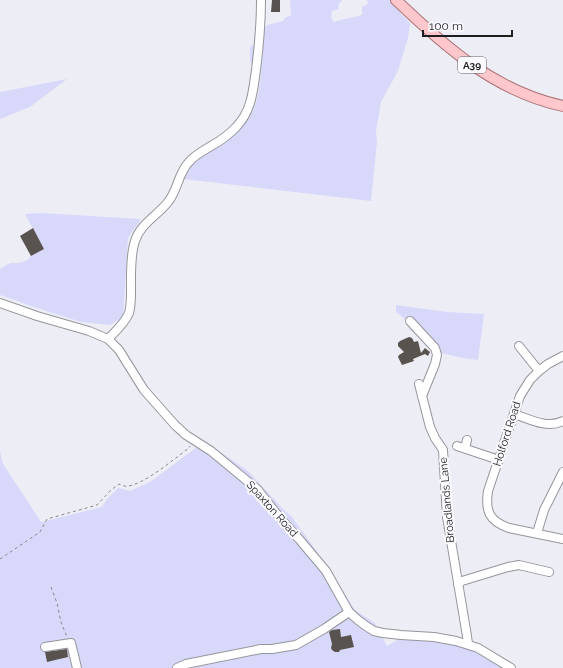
<svg xmlns="http://www.w3.org/2000/svg" width="563" height="668" font-family="Raleway,sans-serif">
<style>
.green{fill:#d8d8fb}
.building{fill:#58534e}
.lines{fill:none;stroke-linecap:round;stroke-linejoin:round}
.minor-casing{stroke:#95959c;stroke-width:10}
.major-casing{stroke:#ae7379;stroke-width:12}
.path{stroke:#88898e;stroke-width:1;stroke-dasharray:3 3;stroke-linecap:butt}
.minor{stroke:#fff;stroke-width:8}
.major{stroke:#fdc7cb;stroke-width:10}
.labels{text-anchor:middle;dominant-baseline:central;stroke-width:4;stroke-linejoin:round;paint-order:stroke}
.shield{fill:#fbfbff;stroke:#606064;stroke-width:1}
.shield-label{font-size:10px;font-weight:bold;fill:#1e1e21}
.street-label{font-size:11px;fill:#1e1e21;stroke:#fbfbff}
</style>
<rect width="100%" height="100%" fill="#edeef5"/>
<g class="green">
<path d="M290,0H342L339,4L338,9L332,11L331,16L333,22L362,15V7L368,4L367,0H390L402,15L410,23L408,38L398,71L381,102L376,131L377,142L371,201L184,179C192,149 237,142 252,113C259,99 260,80 262,65L253,68L250,60V47L256,43L267,25L283,21L285,18L291,15Z"/>
<polygon points="67,79 30,107 0,119 0,92"/>
<polygon points="41,213 141,219 128,238 123,317 110,325 81,322 37,308 0,295 0,269 10,263 19,263 28,260 31,256 44,249 25,214"/>
<polygon points="396,305 447,312 484,314 478,360 462,358 437,352 410,330 406,320 396,312"/>
<polygon points="205,441 248,471 285,511 292,517 328,567 355,610 375,623 387,646 399,639 447,642 484,654 504,668 0,668 0,450 2,462 41,522 102,507 107,499 118,488 130,491 150,482"/>
</g>
<g class="building">
<polygon points="272,0 280,0 280,12 271,12"/>
<polygon points="33,228 44,249 31,256 20,236"/>
<polygon points="409,337 412,338 414,342 418,341 421,353 425,348 430,352 428,356 425,354 413,359 414,361 402,365 398,357 399,355 404,352 398,346 398,343 400,341"/>
<polygon points="340,629 341,637 351,635 354,647 340,650 339,652 335,652 332,650 331,648 332,644 329,632 332,630"/>
<polygon points="67,649 68,657 47,662 45,652"/>
</g>
<g class="lines">
<defs>
<g id="minor">
<polyline points="0,303 37,316 89,331 108,339 119,350 144,390 175,425 186,435 211,451 257,489 280,518 299,539 326,571 349,612 358,620 366,626 374,631 383,633 401,635 434,637 456,641 478,648 511,668"/>
<polyline points="410,321 435,348 437,355 435,364 422,396"/>
<path d="M108,339C116,331 125,323 129,313C131,306 131,299 131,292C131,277 130,255 135,241C140,224 158,215 168,202C178,190 178,173 189,162C195,155 203,151 211,146C220,141 230,134 237,126C252,110 253,90 256,70C259,46 261,23 261,0"/>
<polyline points="519,346 539,371"/>
<path d="M563,356L548,364L539,371L530,380L520,396L488,491C485,511 489,521 509,528L563,539"/>
<polyline points="419,384 430,427 435,438 443,450 447,517 467,636 468,644"/>
<path d="M514,414C529,419 547,429 563,421"/>
<polyline points="457,446 499,460"/>
<polyline points="465,448 467,440"/>
<polyline points="537,533 544,510 563,472"/>
<polyline points="458,584 462,581 508,567 519,565 549,572"/>
<polyline points="45,647 71,643 77,668"/>
<polyline points="177,668 186,664 261,649 272,649 296,645 324,629 349,612"/>
</g>
<path id="major" d="M396,0C444,46 496,92 563,106"/>
</defs>
<use href="#minor" class="minor-casing"/>
<use href="#major" class="major-casing"/>
<g class="path">
<path d="M0,559L40,532L47,519L97,505L111,490L119,484C122,485 125,487 128,486C145,484 175,458 189,448L190,446"/>
<polyline points="51,587 57,603 61,622 67,637"/>
</g>
<use href="#minor" class="minor"/>
<use href="#major" class="major"/>
</g>
<g class="labels">
<rect class="shield" x="458" y="57" width="28" height="16" rx="3"/>
<g class="shield-label">
<text x="472" y="65">A39</text>
</g>
<g class="street-label">
<text transform="translate(507 434) rotate(-72)">Holford Road</text>
<text transform="translate(447 500) rotate(-95)">Broadlands Lane</text>
<text transform="translate(272 509) rotate(48)">Spaxton Road</text>
</g>
</g>
<path d="M423 30v6h89v-6" fill="none" stroke="#1e1e21" stroke-width="2"/>
<text x="429" y="30" font-size="12" fill="#1e1e21" stroke="#fbfbff" stroke-width="3" paint-order="stroke">100 m</text>
</svg>
